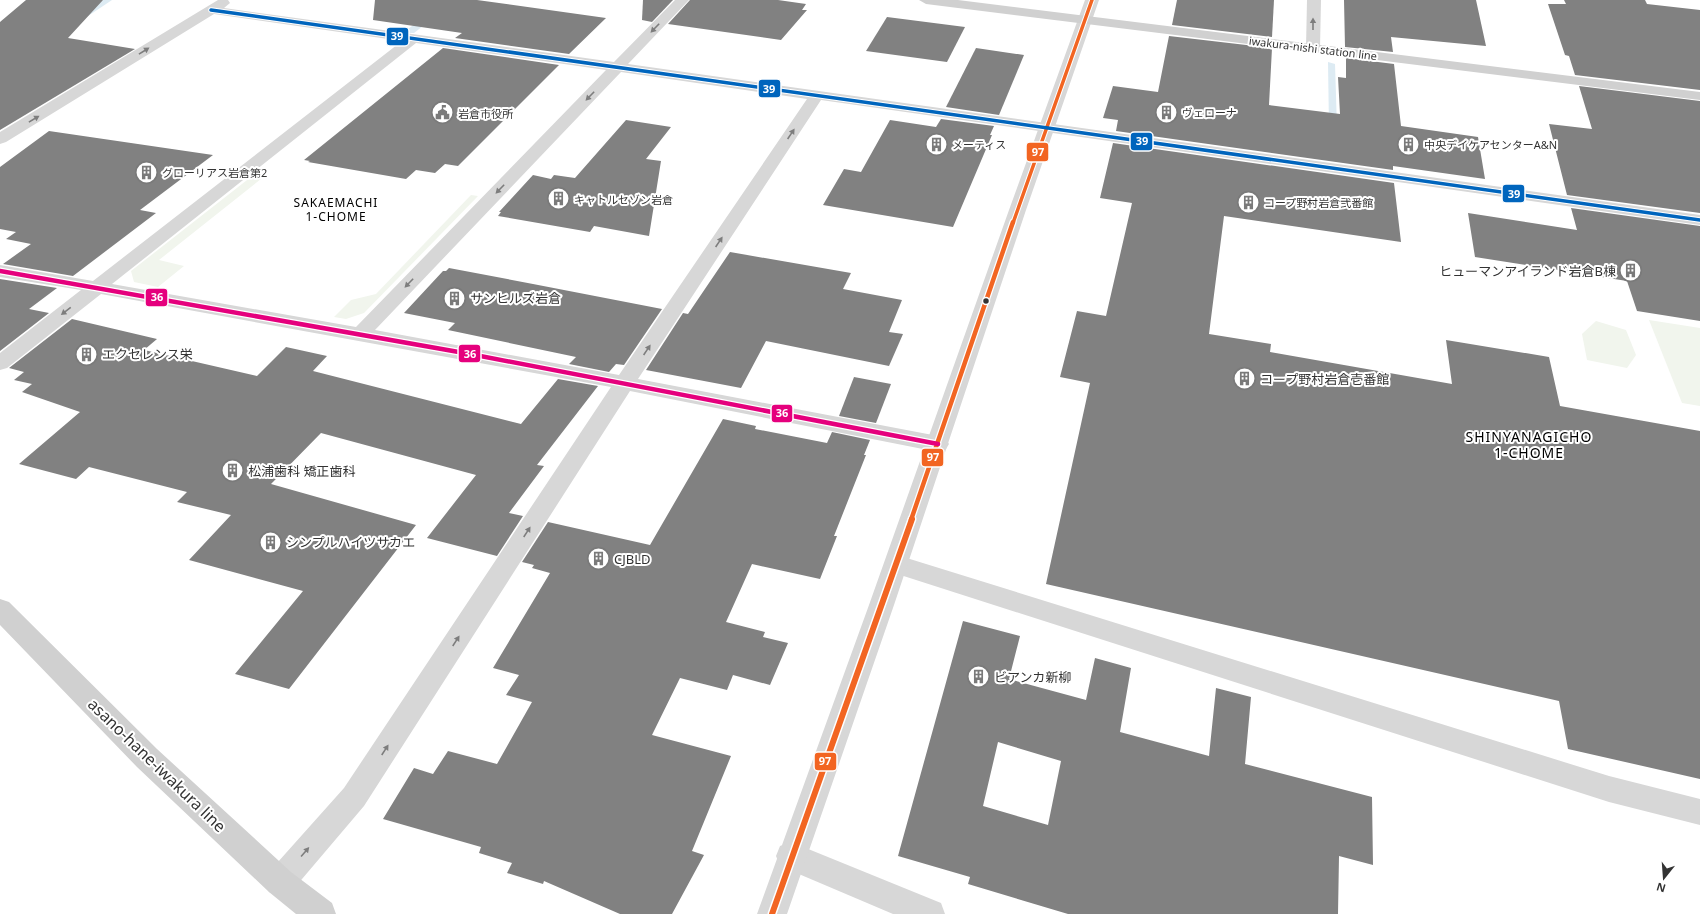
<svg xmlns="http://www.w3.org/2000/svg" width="1700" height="914" font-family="'Noto Sans','Noto Sans JP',sans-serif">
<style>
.green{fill:#f1f5ed}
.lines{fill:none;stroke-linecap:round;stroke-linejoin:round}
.stream{fill:#ddebf3;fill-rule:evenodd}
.building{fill:#818181;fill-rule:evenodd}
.minor{fill:#d7d7d7;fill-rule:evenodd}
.tertiary{fill:#d7d7d7;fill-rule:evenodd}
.secondary{fill:#d0d0d0;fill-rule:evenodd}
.bus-1-far2-casing{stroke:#fff;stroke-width:5.5}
.bus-1-far1-casing{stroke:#fff;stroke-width:7}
.bus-1-casing{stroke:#fff;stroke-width:9}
.bus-2-casing{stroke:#fff;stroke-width:5.5}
.bus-3-casing{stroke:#fff;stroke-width:7}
.bus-1-far2{stroke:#f26522;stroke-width:3.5}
.bus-1-far1{stroke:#f26522;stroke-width:4.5}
.bus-1{stroke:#f26522;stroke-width:6}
.bus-2{stroke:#0065bd;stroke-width:3.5}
.bus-3{stroke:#e5007d;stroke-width:4.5}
.oneway{fill:#7d7d7d}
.bus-dot{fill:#333;stroke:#fff;stroke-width:1.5}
.labels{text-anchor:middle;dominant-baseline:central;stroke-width:4;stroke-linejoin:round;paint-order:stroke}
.far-street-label{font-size:11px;fill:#333;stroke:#fff}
.far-poi-label{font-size:11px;fill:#333;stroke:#fff;text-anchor:start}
.far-neighbourhood-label{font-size:12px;letter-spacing:1px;fill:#000;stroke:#fff}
.poi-label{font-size:13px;fill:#333;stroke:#fff;text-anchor:start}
.neighbourhood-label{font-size:14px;letter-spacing:1px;fill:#000;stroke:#fff}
.near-street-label{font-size:16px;fill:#333;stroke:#fff}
.line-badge{stroke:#fff;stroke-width:1.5}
.badge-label{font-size:11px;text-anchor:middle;font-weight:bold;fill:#fff}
</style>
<rect width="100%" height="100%" fill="#fff"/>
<g class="green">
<polygon points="256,173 266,175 159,260 184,266 158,287 134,282 131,271"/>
<polygon points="471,195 478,196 364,313 346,319 334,317 351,300 376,294"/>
<polygon points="1649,320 1700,328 1700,406 1682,403"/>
<polygon points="1596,321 1626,330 1636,355 1627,368 1587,360 1582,334"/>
</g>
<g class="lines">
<g class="stream">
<polygon points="103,0 112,0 85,18 79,18 79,14"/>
<polygon points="447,0 456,0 414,33 408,33 408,29"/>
<polygon points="1328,62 1335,64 1337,128 1333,131 1329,128"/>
</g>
</g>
<g class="building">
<polygon points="26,0 103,0 68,38 135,49 0,130 0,22"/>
<polygon points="375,0 477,0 606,18 569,54 455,38 462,33 373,20"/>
<polygon points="643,0 673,0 652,22 642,20"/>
<polygon points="690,0 778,0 806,4 802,10 807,10 781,40 668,24"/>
<polygon points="1177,0 1274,0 1272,37 1172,25"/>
<polygon points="1344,0 1476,0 1486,46 1391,37 1393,52 1345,47"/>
<polygon points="1564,0 1645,0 1647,4 1700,10 1700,90 1575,75 1569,56 1565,55 1548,4 1566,4"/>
<polygon points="887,17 965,27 947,62 866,51"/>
<polygon points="1169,36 1272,48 1269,105 1340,114 1338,77 1346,78 1346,58 1394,64 1401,126 1478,137 1485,179 1393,166 1393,170 1116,131 1118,120 1103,118 1113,86 1158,92"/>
<polygon points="443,48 559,65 458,166 445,164 435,173 416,170 406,179 308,162 310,161 304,160"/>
<polygon points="976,48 1024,55 999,115 946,107"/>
<polygon points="1579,86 1700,101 1700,213 1567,195 1549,124 1592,129"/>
<polygon points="941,119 994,126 990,135 992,135 953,227 823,205 844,169 861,172 890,120 936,127"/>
<polygon points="626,120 671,127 646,159 661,161 649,236 594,226 590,232 498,216 501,212 499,212 533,175 551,179 554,175 575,178"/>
<polygon points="49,131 213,155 140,210 156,213 73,276 3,264 31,244 6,239 16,232 0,229 0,167"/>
<polygon points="1113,143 1394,183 1401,242 1224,216 1209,334 1271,344 1270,352 1452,384 1446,340 1549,357 1560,406 1700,431 1700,779 1568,749 1559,701 1046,584 1090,383 1060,377 1077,311 1106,316 1132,203 1100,198"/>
<polygon points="1571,208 1700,226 1700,321 1637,311 1627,281 1475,257 1468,213 1577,230"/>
<polygon points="730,252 851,273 843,289 902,300 889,332 903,334 889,366 766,341 741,388 646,370 683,313 688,314"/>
<polygon points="449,268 533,284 662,309 624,365 616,364 609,372 569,364 576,357 448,330 455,323 404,313 443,271 446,271"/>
<polygon points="0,279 57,288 29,309 49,313 0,351"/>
<polygon points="72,319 157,339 144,350 257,376 286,347 327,356 313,371 521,424 558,379 598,386 537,465 544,466 509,513 523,516 497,556 427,538 476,475 321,433 271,484 416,525 289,689 235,674 303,591 189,560 231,515 177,502 187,492 89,467 76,479 19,464 80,412 22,392 32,384 14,380 24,372 9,368"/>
<polygon points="854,377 891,384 876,423 839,416"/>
<polygon points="723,419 756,426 755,429 827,443 832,432 870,440 864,455 866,455 834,536 837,536 820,579 752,564 726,622 765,632 763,637 788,643 770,685 733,675 727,690 680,678 652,735 731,756 692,851 704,855 672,914 620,914 544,881 543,884 507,873 512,863 479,853 481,847 383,819 414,768 433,774 448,751 497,764 532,702 506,695 519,675 493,668 550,573 532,568 534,565 522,562 548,522 650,545"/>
<path d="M963,621L1020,636L1009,679L1086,700L1095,658L1131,668L1120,732L1209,756L1216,688L1251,697L1245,764L1372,797L1373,865L1339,856L1338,914H1068L968,884L970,877L898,856ZM998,742L1061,761L1048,825L983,806Z"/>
</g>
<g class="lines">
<g class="minor">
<path d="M218,0H228L230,3L224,8L614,62L675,0H689L628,64L1700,215V225L821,100L638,379L938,436L946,439L949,444L946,449L938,452L630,391L364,806L291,892L280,897L269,892L265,882L269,872L344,788L611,387L101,294L7,368L0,370V353L81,290L0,277V265L93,281L402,41L214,14L6,142L0,144V132ZM416,43L606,70L356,327L112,284ZM621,72L807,99L619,375L375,330Z"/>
<polygon points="1307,0 1321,0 1320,48 1318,51 1308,51 1306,48"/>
<polygon points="897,555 1609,776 1700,799 1700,825 1609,802 888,571 885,564 888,557"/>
<polygon points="791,842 941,903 945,914 893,914 780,866 776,856 780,846"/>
</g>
<polygon class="tertiary" points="1085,0 1099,0 1026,210 894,605 787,914 757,914 869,605 1009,210"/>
<g class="secondary">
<polygon points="919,0 958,0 1700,92 1700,100 926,4"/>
<polygon points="0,599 9,602 157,749 291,872 332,903 336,914 296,914 269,892 137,767 0,625"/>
</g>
<defs>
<polyline id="bus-1-far2" points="1013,223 1092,0"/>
<polyline id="bus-1-far1" points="911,520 1013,222"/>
<polyline id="bus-1" points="772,914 912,519"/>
<polyline id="bus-2" points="211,10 1700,220"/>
<polyline id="bus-3" points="0,271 470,354 938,444"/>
</defs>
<use href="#bus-1-far2" class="bus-1-far2-casing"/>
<use href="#bus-1-far1" class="bus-1-far1-casing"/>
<use href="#bus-1" class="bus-1-casing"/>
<use href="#bus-2" class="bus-2-casing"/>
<use href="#bus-3" class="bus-3-casing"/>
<use href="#bus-1-far2" class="bus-1-far2"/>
<use href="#bus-1-far1" class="bus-1-far1"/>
<use href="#bus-1" class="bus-1"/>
<use href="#bus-2" class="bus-2"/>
<use href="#bus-3" class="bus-3"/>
</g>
<defs><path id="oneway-solid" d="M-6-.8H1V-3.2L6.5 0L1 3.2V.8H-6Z"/></defs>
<g class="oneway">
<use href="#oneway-solid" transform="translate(1313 24) rotate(-90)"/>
<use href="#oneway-solid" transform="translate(655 28) rotate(134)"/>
<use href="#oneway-solid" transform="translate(144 51) rotate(-32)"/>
<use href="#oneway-solid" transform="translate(590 96) rotate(134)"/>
<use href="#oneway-solid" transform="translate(34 119) rotate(-31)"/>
<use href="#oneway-solid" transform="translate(791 134) rotate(-56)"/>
<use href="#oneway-solid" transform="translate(500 189) rotate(134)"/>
<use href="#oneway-solid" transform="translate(719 242) rotate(-56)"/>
<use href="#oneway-solid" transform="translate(409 283) rotate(134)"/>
<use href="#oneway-solid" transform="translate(66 311) rotate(142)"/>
<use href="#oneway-solid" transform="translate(647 350) rotate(-56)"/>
<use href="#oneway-solid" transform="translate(527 532) rotate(-57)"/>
<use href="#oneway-solid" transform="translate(456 641) rotate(-57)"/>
<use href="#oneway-solid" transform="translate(385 750) rotate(-57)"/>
<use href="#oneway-solid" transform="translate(305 852) rotate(-49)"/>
</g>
<defs>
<symbol id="building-ring" viewBox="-11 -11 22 22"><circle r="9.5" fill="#fff" stroke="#7a7a7a" stroke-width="1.5"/><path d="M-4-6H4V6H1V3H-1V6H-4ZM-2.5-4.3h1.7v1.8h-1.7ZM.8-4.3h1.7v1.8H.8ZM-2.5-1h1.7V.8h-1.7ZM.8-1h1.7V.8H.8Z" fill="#7a7a7a"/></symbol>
<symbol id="civic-ring" viewBox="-11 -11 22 22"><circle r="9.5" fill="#fff" stroke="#7a7a7a" stroke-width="1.5"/><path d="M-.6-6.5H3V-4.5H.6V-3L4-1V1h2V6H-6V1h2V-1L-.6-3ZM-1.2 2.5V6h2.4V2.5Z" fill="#7a7a7a"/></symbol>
</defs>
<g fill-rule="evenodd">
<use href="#building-ring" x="1154" y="100" width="25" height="25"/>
<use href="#civic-ring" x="430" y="100" width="25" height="25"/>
<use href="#building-ring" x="924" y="132" width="25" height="25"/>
<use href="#building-ring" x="1396" y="132" width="25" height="25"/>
<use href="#building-ring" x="134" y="160" width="25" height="25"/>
<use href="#building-ring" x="546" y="186" width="25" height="25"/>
<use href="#building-ring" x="1236" y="190" width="25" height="25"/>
<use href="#building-ring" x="1618" y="258" width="25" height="25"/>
<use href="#building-ring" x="442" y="286" width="25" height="25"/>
<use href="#building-ring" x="74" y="342" width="25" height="25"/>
<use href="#building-ring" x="1232" y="366" width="25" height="25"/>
<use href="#building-ring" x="220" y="458" width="25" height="25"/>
<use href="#building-ring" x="258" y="530" width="25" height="25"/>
<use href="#building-ring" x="586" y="546" width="25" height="25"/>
<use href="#building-ring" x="966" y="664" width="25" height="25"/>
</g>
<circle class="bus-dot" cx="986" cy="301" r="3.5"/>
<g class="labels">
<g class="far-street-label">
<text transform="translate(1313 48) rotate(7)">iwakura-nishi station line</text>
</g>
<g class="far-poi-label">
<text x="1182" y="112">ヴェローナ</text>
<text x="458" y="113">岩倉市役所</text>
<text x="952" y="144">メーティス</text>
<text x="1424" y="144">中央デイケアセンターA&amp;N</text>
<text x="162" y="172">グローリアス岩倉第2</text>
<text x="574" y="199">キャトルセゾン岩倉</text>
<text x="1264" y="202">コープ野村岩倉弐番館</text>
</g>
<g class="far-neighbourhood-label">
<text x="336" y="202">SAKAEMACHI<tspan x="336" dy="14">1-CHOME</tspan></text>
</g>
<g class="poi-label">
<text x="1616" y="271" text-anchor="end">ヒューマンアイランド岩倉B棟</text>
<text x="470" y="298">サンヒルズ岩倉</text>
<text x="102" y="354">エクセレンス栄</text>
<text x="1260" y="379">コープ野村岩倉壱番館</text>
<text x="248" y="471">松浦歯科 矯正歯科</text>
<text x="286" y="542">シンプルハイツサカエ</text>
<text x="614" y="559">CJBLD</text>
<text x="994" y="677">ビアンカ新柳</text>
</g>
<g class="neighbourhood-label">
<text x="1529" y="436">SHINYANAGICHO<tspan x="1529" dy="16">1-CHOME</tspan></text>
</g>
<g class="near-street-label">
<text transform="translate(157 765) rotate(44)">asano-hane-iwakura line</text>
</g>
</g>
<g class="line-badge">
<rect x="386" y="27" width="23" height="19" rx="4" fill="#0065bd"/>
<rect x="758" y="79" width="23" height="19" rx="4" fill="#0065bd"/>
<rect x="1130" y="132" width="23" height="19" rx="4" fill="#0065bd"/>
<rect x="1026" y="142" width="23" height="20" rx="4" fill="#f26522"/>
<rect x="1502" y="184" width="23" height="19" rx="4" fill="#0065bd"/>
<rect x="145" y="288" width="23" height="19" rx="4" fill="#e5007d"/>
<rect x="458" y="344" width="23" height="19" rx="4" fill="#e5007d"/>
<rect x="771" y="404" width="22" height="19" rx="4" fill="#e5007d"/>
<rect x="921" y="448" width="23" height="19" rx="4" fill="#f26522"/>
<rect x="814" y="752" width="23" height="19" rx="4" fill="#f26522"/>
</g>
<g class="badge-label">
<text x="397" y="40">39</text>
<text x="769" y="93">39</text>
<text x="1142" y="145">39</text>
<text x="1038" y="156">97</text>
<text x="1514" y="198">39</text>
<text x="157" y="301">36</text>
<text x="470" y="358">36</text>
<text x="782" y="417">36</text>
<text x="933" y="461">97</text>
<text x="825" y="765">97</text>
</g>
<g transform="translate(1664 878) rotate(197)" stroke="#ffffff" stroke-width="3" paint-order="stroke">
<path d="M0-3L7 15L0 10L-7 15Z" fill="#333333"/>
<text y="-6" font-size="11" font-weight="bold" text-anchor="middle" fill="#333333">N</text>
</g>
</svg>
